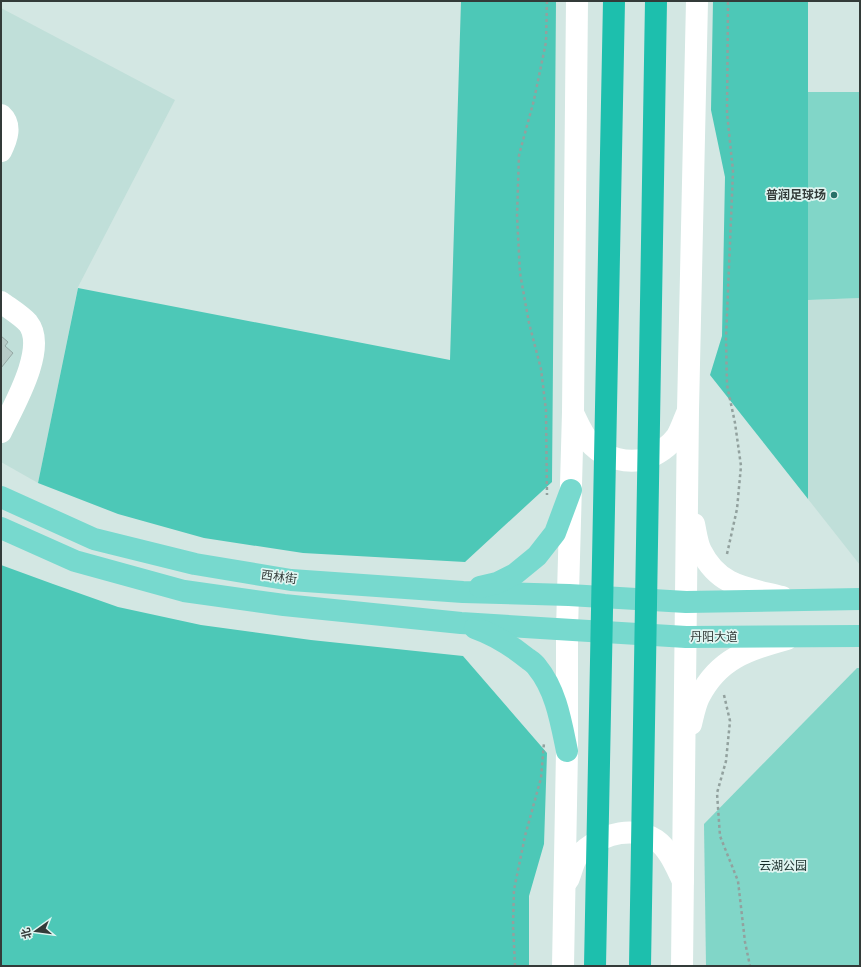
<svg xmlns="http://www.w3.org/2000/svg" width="861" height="967" font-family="'Fira Sans Condensed','Noto Sans SC',sans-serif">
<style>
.built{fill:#c0dfd9}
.green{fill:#81d6c8}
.forest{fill:#4dc8b7}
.building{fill:#b8ccc8;stroke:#94a8a4}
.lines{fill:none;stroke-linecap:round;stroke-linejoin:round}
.path{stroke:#92a19e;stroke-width:2.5;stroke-dasharray:3 3;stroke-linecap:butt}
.minor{stroke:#fff;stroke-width:22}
.major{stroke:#77d9ce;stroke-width:22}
.highway{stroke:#1dbfad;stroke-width:22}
.poi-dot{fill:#297067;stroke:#e0f5f1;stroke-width:1.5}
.labels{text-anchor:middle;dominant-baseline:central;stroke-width:3.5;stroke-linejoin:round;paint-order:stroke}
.poi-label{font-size:12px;font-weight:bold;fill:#333b39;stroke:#e0f5f1;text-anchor:end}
.street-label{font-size:12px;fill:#333b39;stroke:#e0f5f1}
.park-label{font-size:12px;fill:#192e2b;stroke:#e0f5f1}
</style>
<rect width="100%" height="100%" fill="#d3e7e3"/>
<g class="built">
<polygon points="1,8 175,100 78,287 38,483 1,462"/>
<polygon points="860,298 860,565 808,499 808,300"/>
</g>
<g class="green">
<polygon points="808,92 860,92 860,298 808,300"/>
<polygon points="857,668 860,668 860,966 706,966 704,824"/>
</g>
<g class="forest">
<polygon points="461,1 556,1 552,482 465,562 303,553 204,538 118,514 38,483 78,288 450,360"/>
<polygon points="713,1 808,1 808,499 710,375 722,336 725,177 711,110"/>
<polygon points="1,565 53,584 118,607 201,625 311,640 463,656 547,753 544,844 529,896 529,966 1,966"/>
</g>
<polygon class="building" points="1,336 8,342 5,346 13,353 1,368"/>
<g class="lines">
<g class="path">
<polyline points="547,1 546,42 534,100 519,155 517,216 520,273 529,323 541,369 546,410 547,495"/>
<polyline points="727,554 737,509 741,466 735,423 727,385 726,338 733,171 727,113 728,1"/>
<polyline points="724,695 730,721 726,761 717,793 720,836 738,881 745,942 750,966"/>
<polyline points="515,966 513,925 514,890 525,836 541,778 544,743"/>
</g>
<g class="minor">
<path d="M1,115C12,125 7,139 1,151"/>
<path d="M1,302C9,308 22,316 28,323C48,348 13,407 1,432"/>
<path d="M574,415C579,426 584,438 593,446C605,458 628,464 645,459C657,455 670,446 677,436C681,429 684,420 687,413"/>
<path d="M694,524C696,533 697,543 701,551C719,587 747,588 782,597"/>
<path d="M691,724C693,716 695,705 699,697C719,658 748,650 787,639"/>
<path d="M568,880C571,873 573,863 577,857C579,854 584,851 586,849C605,833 634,826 656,840C669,849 676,867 683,881"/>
<polyline points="563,966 567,751 567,630 573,412 577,1"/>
<polyline points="682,966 688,410 697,1"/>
</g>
<g class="major">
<polyline points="1,497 94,539 195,564 291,580 463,592 569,595 686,602 860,599"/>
<polyline points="1,528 75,561 184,591 284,605 461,623 686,637 860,636"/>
<polyline points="480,587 497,583 515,574 537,556 555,533 571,490"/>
<path d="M475,628C495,635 512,646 528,659C531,661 535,664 537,667C556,690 561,722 567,751"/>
</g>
<g class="highway">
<polyline points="595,966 614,1"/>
<polyline points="640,966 656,1"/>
</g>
</g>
<circle class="poi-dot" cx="834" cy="195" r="4"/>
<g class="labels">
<g class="poi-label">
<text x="826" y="195">普润足球场</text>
</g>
<g class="street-label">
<text transform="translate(279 577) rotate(8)">西林街</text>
<text x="714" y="637">丹阳大道</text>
</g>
<g class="park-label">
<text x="783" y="866">云湖公园</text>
</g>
</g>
<rect width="861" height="967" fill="none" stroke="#333b39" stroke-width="4"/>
<g transform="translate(36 931) rotate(256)" stroke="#e0f5f1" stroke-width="3" paint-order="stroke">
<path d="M0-3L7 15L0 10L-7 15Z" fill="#333b39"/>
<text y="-6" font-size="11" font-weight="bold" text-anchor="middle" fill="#333b39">北</text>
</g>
</svg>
